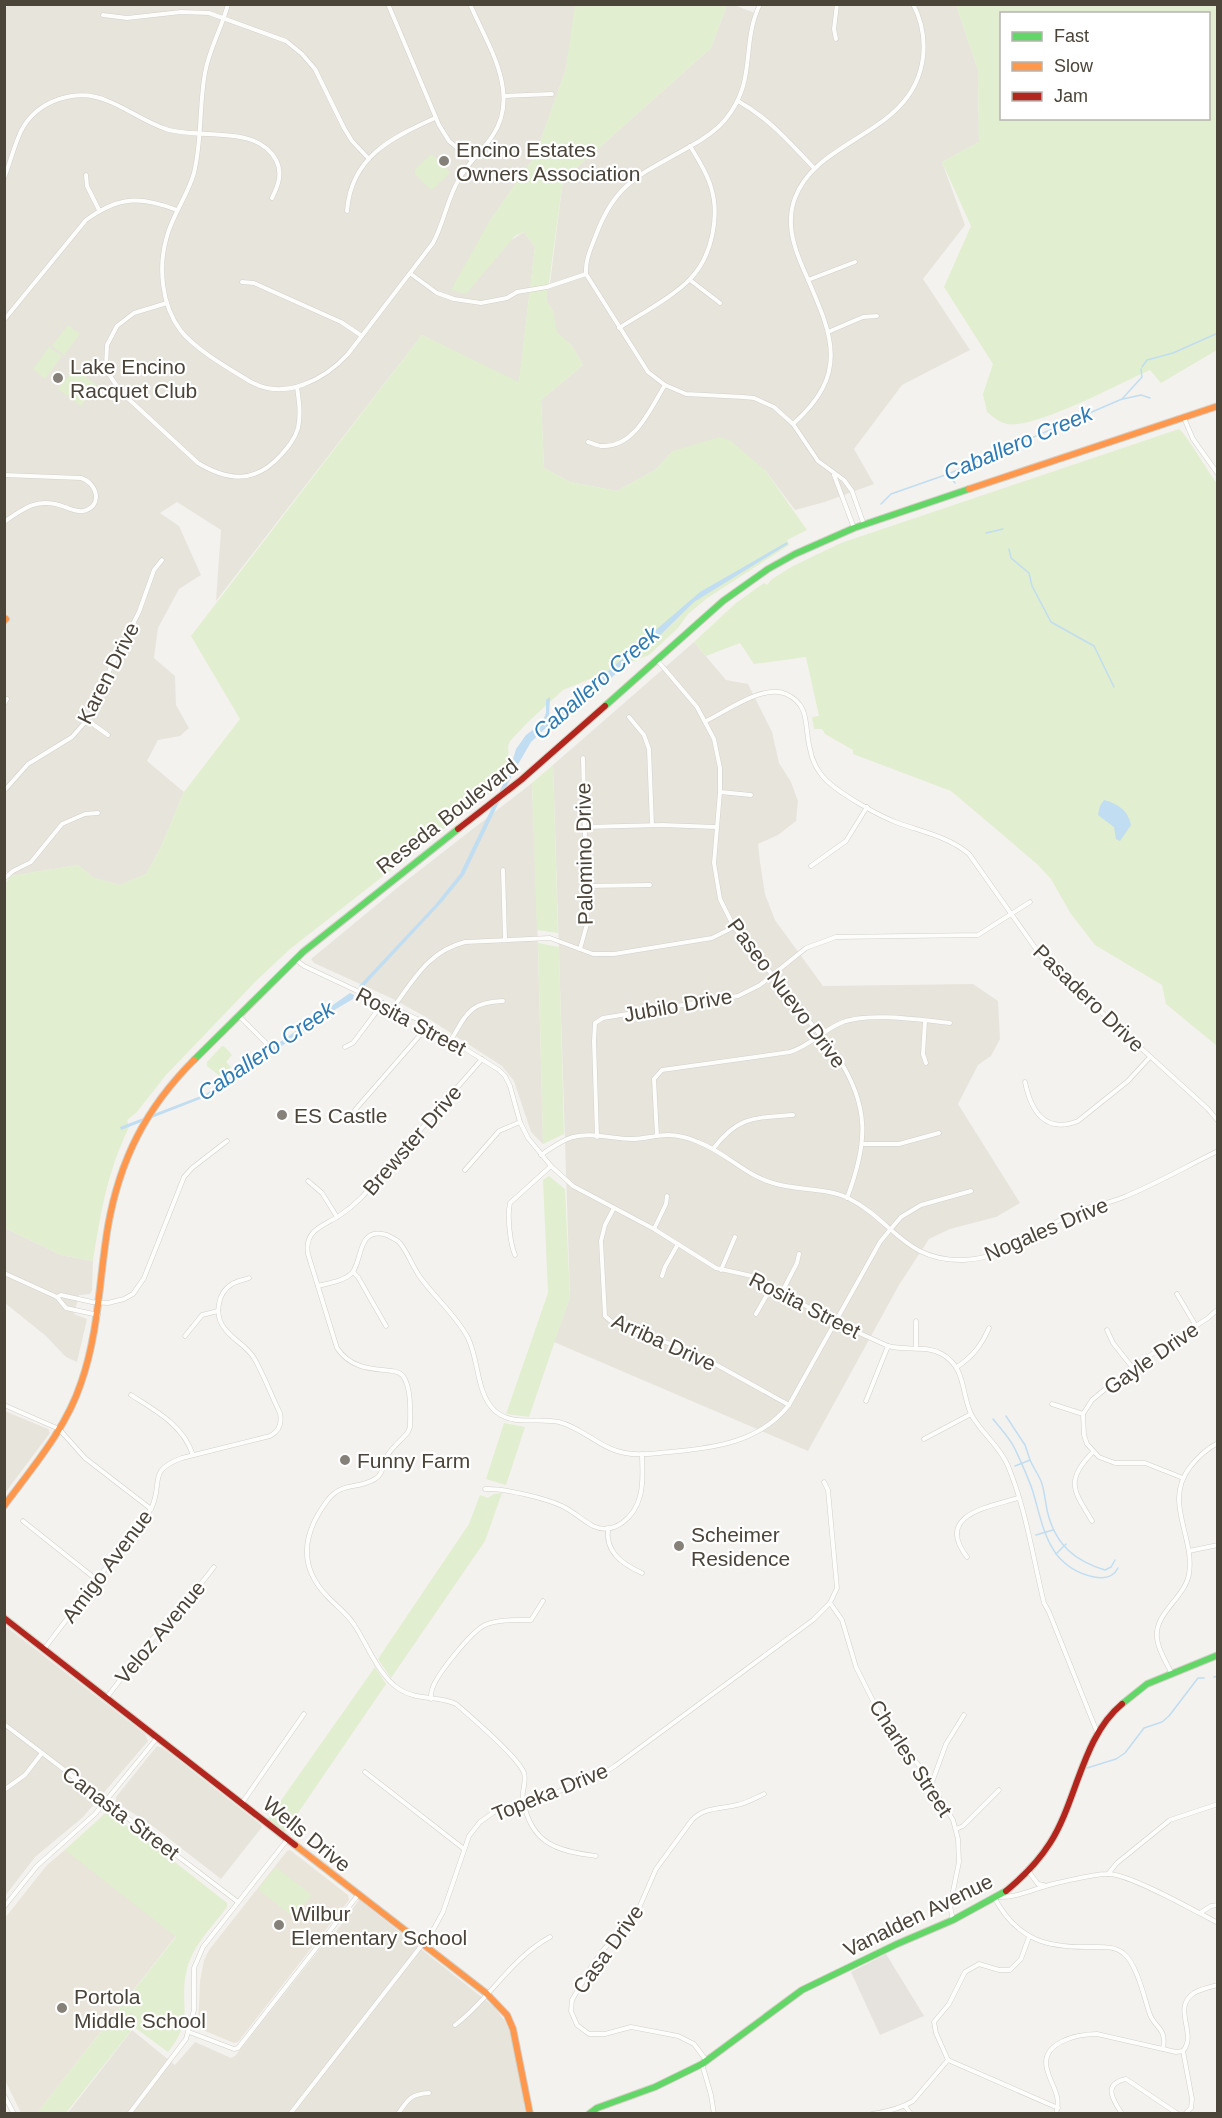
<svg xmlns="http://www.w3.org/2000/svg" width="1222" height="2118" font-family="Arial,sans-serif">
<style>
.residential{fill:#e7e4dc}
.industrial{fill:#e6e2de}
.education{fill:#eae5da}
.green{fill:#e1eecf;fill-rule:evenodd}
.water{fill:#c0ddf1}
.lines{fill:none;stroke-linecap:round;stroke-linejoin:round}
.stream{stroke:#c0ddf1;stroke-width:1.5}
.street-casing{stroke:#d2d0cb;stroke-width:5}
.fast-casing{stroke:#d3cfc5;stroke-width:8}
.slow-casing{stroke:#d3cfc5;stroke-width:8}
.jam-casing{stroke:#d3cfc5;stroke-width:8}
.street{stroke:#fdfdfc;stroke-width:4}
.fast{stroke:#63d668;stroke-width:6}
.slow{stroke:#ff974d;stroke-width:6}
.jam{stroke:#b3261e;stroke-width:6}
.poi-dot{fill:#868178;stroke:#fff;stroke-width:2}
.labels{text-anchor:middle;dominant-baseline:central;stroke-width:4.5;stroke-linejoin:round;paint-order:stroke}
.poi-label{font-size:21px;fill:#4b4439;stroke:#fff;text-anchor:start}
.street-label{font-size:21px;fill:#4b4439;stroke:#fff}
.water-label{font-size:22px;font-style:italic;fill:#2e7ab2;stroke:#fff}
</style>
<rect width="100%" height="100%" fill="#f4f2ee"/>
<g class="residential">
<polygon points="758,4 956,5 978,70 979,142 942,162 965,225 923,279 970,350 902,385 854,449 874,484 825,502 795,510 765,470 673,451 655,470 617,491 570,482 544,468 541,400 583,365 572,346 556,332 553,311 547,302 547,290 550,283 563,180 711,48 727,5 734,5 755,13"/>
<polygon points="5,5 576,5 566,69 535,156 489,222 507,243 524,232 535,247 519,383 422,335 216,601 221,530 177,502 160,513 179,526 201,575 179,589 158,628 154,658 175,676 176,705 189,728 180,736 158,740 147,761 184,792 160,849 146,874 120,885 94,878 78,865 11,876 5,871"/>
<polygon points="694,642 726,680 748,684 772,732 779,763 791,782 798,801 796,821 778,835 758,844 760,862 765,894 775,920 823,986 973,984 998,1001 1000,1039 991,1056 978,1065 958,1104 1020,1203 996,1217 950,1229 929,1239 899,1285 808,1451 554,1342 570,1297 553,765"/>
<polygon points="532,783 538,947 543,1144 531,1132 514,1081 502,1066 426,1017 391,998 314,963 311,959 402,884"/>
<polygon points="5,1228 61,1255 93,1261 92,1290 90,1294 79,1295 74,1314 87,1319 77,1362 66,1357 46,1336 5,1303"/>
<polygon points="5,1411 48,1429 50,1433 5,1493"/>
<polygon points="4,1625 145,1734 148,1741 83,1817 35,1857 5,1896"/>
<polygon points="157,1746 163,1748 260,1824 262,1827 221,1879 154,1827 116,1802 116,1797"/>
<polygon points="359,1900 493,2006 505,2021 511,2033 526,2113 67,2114 132,2030 175,2065 195,2042 231,2058 235,2056 323,1945 327,1944"/>
</g>
<polygon class="industrial" points="886,1954 924,2016 880,2035 851,1972"/>
<g class="education">
<polygon points="108,1813 176,1936 37,2113 21,2113 5,2080 5,1918 47,1865 90,1829 104,1814"/>
<polygon points="290,1850 348,1895 349,1900 238,2042 234,2043 198,2028 200,1981 204,1960 209,1950 287,1851"/>
</g>
<g class="green">
<path d="M575,5H727L711,48L563,180L549,283L547,290V302L553,311L557,332L572,346L583,365L541,400L544,468L570,482L617,491L655,470L673,451L720,437L731,441L765,470L807,530L787,540L789,545L706,599L688,614L678,628L649,655L563,690L529,721L510,741L508,746L509,760L507,771L504,770L492,791L290,949L257,980L166,1075L136,1113L127,1120L129,1127C107,1173 101,1211 93,1261L61,1255L5,1228V884L11,876L78,865L94,878L120,885L146,874L160,849L184,792L240,719L191,636L422,335L519,382L535,247L524,232L515,236L466,294L451,290L489,222L535,156L566,69Z"/>
<path d="M956,5H1217V350L1161,383L1150,370C1120,383 1036,429 1007,424C1000,423 992,416 987,412L983,394L993,364L944,287L971,226L942,162L979,142L978,70ZM1002,14H1208V118H1002Z"/>
<polygon points="430,155 433,155 449,171 449,174 433,189 430,189 415,174 415,170"/>
<polygon points="68,325 80,334 64,355 52,346"/>
<polygon points="49,347 62,356 45,379 33,369"/>
<polygon points="74,368 97,385 81,406 58,389"/>
<path d="M1179,429C1185,432 1209,474 1217,483V1046L1166,1004L1162,985L1095,945L1071,914L1051,879L1037,864L951,791L853,754V750L825,734L822,729H814L812,717L819,716L806,657L754,664L740,643L706,656L694,642L736,603L764,583L767,585L772,579L793,566L841,543Z"/>
<polygon points="553,765 558,933 537,930 532,783"/>
<polygon points="538,943 559,947 564,1134 543,1144"/>
<polygon points="222,1046 225,1047 232,1055 226,1062 231,1067 221,1077 207,1066 207,1062"/>
<polygon points="549,1176 565,1189 570,1297 529,1417 506,1414 548,1293 543,1180"/>
<polygon points="504,1423 525,1427 506,1485 486,1479"/>
<polygon points="502,1493 485,1541 391,1678 378,1659 469,1524 480,1495 488,1498 494,1494"/>
<polygon points="375,1667 386,1684 285,1832 268,1819"/>
<path d="M108,1813L143,1837L227,1903V1907C213,1926 193,1945 187,1969C178,2005 196,2017 168,2052L134,2027L66,2113H37L176,1937L65,1850C73,1843 102,1815 108,1813Z"/>
<polygon points="276,1867 312,1895 296,1915 292,1916 260,1891 259,1888"/>
</g>
<g class="water">
<polygon points="787,542 788,544 694,602 648,647 568,714 549,725 531,742 513,773 464,875 442,902 362,988 359,986 435,905 460,874 509,772 516,749 526,735 542,723 546,713 546,700 550,697 549,718 565,708 700,592"/>
<path d="M1104,800C1118,804 1128,810 1131,825L1120,841L1116,839L1114,827L1098,815L1100,806Z"/>
<polygon points="350,993 354,995 353,999 336,1009 208,1096 121,1130 120,1127 206,1094"/>
</g>
<g class="lines">
<g class="stream">
<polyline points="1142,367 1147,360 1173,353 1218,333"/>
<polyline points="1123,399 1141,395 1150,398"/>
<polyline points="948,474 955,483"/>
<polyline points="881,504 891,494 948,474 1122,399 1142,377 1141,369"/>
<polyline points="986,533 1003,529"/>
<polyline points="1009,549 1011,558 1029,573 1032,586 1051,622 1094,646 1114,687"/>
<polyline points="1006,1416 1025,1445 1030,1460"/>
<path d="M993,1419C1000,1428 1010,1438 1015,1449C1021,1462 1029,1479 1033,1492C1044,1529 1048,1567 1094,1577C1104,1579 1113,1578 1118,1568"/>
<path d="M1015,1466L1030,1460C1033,1467 1038,1474 1041,1481C1045,1491 1045,1503 1048,1514C1056,1545 1075,1561 1105,1570L1111,1567L1115,1560"/>
<polyline points="1036,1535 1053,1530"/>
<polyline points="1056,1554 1066,1544"/>
<polyline points="1214,1677 1218,1676"/>
<polyline points="1087,1768 1116,1759 1125,1753 1144,1728 1162,1722 1169,1716 1198,1678 1204,1678"/>
</g>
<defs>
<g id="street">
<path d="M228,4C222,28 209,49 205,73C199,106 202,141 194,173C188,195 173,214 167,236C158,266 161,305 181,331C196,350 230,369 251,382C285,401 325,379 348,354L433,243C444,223 447,199 459,179C468,162 483,151 493,135C521,93 487,44 470,4"/>
<polyline points="388,4 439,125 449,141 471,160"/>
<path d="M760,4C740,46 758,80 725,120C715,132 702,140 689,147C642,174 616,181 596,235C591,248 585,260 586,274L648,372L665,385L686,394L743,397L754,398L774,407L793,424L818,461L844,480L852,491L864,525"/>
<polyline points="4,7 7,4"/>
<polyline points="103,15 127,18 181,12 209,13 286,41 302,54 315,69 344,128 352,141 369,159"/>
<polyline points="836,39 834,29 837,4"/>
<polyline points="505,96 552,94"/>
<path d="M738,101C770,119 789,142 814,168"/>
<polyline points="86,175 87,186 99,210"/>
<path d="M4,178C10,163 14,146 21,131C37,100 77,87 108,101C128,109 145,122 166,129C200,140 257,124 276,160C283,173 278,186 272,198"/>
<path d="M347,211C351,157 391,138 435,118"/>
<polyline points="411,274 437,293 454,299 481,303 507,298 517,292 547,287 586,274"/>
<polyline points="690,280 720,303"/>
<polyline points="808,280 855,262"/>
<polyline points="242,282 254,283 341,322 362,336"/>
<path d="M167,303L134,313L117,326L107,345L106,366L108,373L121,392L198,463C228,481 255,484 281,455C288,447 295,439 298,428C301,414 299,401 297,387"/>
<path d="M4,320L86,220C119,196 140,196 177,210"/>
<path d="M619,328C639,315 676,295 691,278C712,256 720,216 711,187C707,173 698,159 690,146"/>
<polyline points="828,332 863,317 877,316"/>
<polyline points="1184,418 1193,439 1218,474"/>
<path d="M793,424C853,371 830,331 803,268C793,245 786,222 795,198C817,137 914,135 923,57C925,39 922,21 913,4"/>
<path d="M588,442C593,443 598,446 602,446C635,448 651,407 665,385"/>
<path d="M4,475L81,478C98,483 103,507 83,511C77,512 71,509 65,507C39,497 25,507 4,522"/>
<polyline points="834,475 854,528"/>
<path d="M657,660L697,707L714,739L720,768V792L714,863L720,899L734,927L837,1056C870,1106 868,1143 847,1198"/>
<polyline points="4,704 7,699"/>
<polyline points="629,717 644,735 649,749 652,825"/>
<polyline points="87,720 108,735"/>
<path d="M706,721C727,711 763,684 786,694C811,705 804,727 810,749C812,761 819,773 827,781C842,795 879,816 898,823C923,832 949,837 969,854L1043,959L1208,1109L1218,1121"/>
<polyline points="4,791 28,764 72,737 87,720 95,708 110,669 139,612 154,570 162,560"/>
<polyline points="720,792 751,795"/>
<polyline points="585,827 662,825 716,827"/>
<polyline points="811,866 846,841 867,807"/>
<polyline points="503,870 505,939"/>
<polyline points="4,879 13,871 31,862 62,824 85,814 98,813"/>
<polyline points="587,886 650,885"/>
<polyline points="580,949 587,924 583,758"/>
<path d="M296,960L304,966L419,1020L499,1070L505,1076L510,1086L520,1122L528,1138L551,1166L573,1186L654,1229L716,1268L752,1276L835,1322L888,1346C906,1351 926,1345 942,1354C966,1368 961,1392 971,1414C981,1433 1000,1446 1008,1466C1026,1509 1033,1558 1044,1603L1049,1612L1097,1732"/>
<path d="M393,1008C414,979 429,951 465,942L550,938L593,954H614L712,938L734,927"/>
<polyline points="238,1015 266,1043"/>
<polyline points="925,1021 923,1054 926,1063"/>
<path d="M451,1040C467,1013 470,1002 503,1001"/>
<polyline points="345,1047 353,1043 383,1003"/>
<path d="M482,1059L362,1197C355,1204 348,1210 339,1216C323,1226 304,1230 308,1254L337,1348C358,1379 394,1364 403,1376C412,1389 410,1413 410,1427L408,1432C402,1440 392,1447 387,1456C382,1464 384,1474 375,1479C357,1490 342,1481 327,1501C303,1533 298,1566 327,1596C336,1606 348,1614 355,1626C368,1646 379,1676 399,1689C417,1701 438,1695 456,1704C470,1716 518,1757 524,1773C527,1782 521,1791 523,1800C531,1844 557,1851 596,1856"/>
<path d="M1025,1082C1031,1111 1045,1134 1078,1121L1128,1081L1150,1057"/>
<polyline points="355,1110 428,1026"/>
<path d="M657,1136L654,1079L662,1070L790,1052C810,1046 824,1029 843,1022C868,1012 922,1020 950,1023"/>
<polyline points="597,1137 594,1041 595,1023 603,1018 738,996 760,985 806,948 836,937 978,935 1030,902"/>
<polyline points="863,1144 899,1144 939,1133"/>
<path d="M713,1149C738,1116 754,1118 793,1115"/>
<path d="M541,1155C551,1148 562,1140 573,1137C591,1132 613,1139 632,1139C644,1139 656,1135 668,1135C677,1135 690,1138 698,1142C725,1152 745,1175 773,1183C798,1191 825,1187 848,1198C894,1221 904,1262 965,1260C1008,1258 1043,1225 1081,1210C1095,1205 1110,1203 1124,1197C1156,1184 1187,1166 1218,1151"/>
<polyline points="465,1170 499,1131 520,1122"/>
<polyline points="308,1181 322,1193 337,1217"/>
<polyline points="614,1208 605,1225 601,1241 605,1316 612,1322 697,1354 789,1405"/>
<polyline points="654,1229 666,1204 667,1196"/>
<path d="M515,1255C510,1243 507,1216 510,1203L551,1166"/>
<polyline points="721,1270 735,1237"/>
<polyline points="353,1272 358,1277 386,1326"/>
<polyline points="4,1273 57,1297 61,1295 92,1302 108,1303 124,1299 133,1294 144,1278 184,1177 192,1168 227,1141"/>
<polyline points="662,1276 665,1267 678,1244"/>
<path d="M318,1286C329,1283 344,1281 352,1273C363,1260 357,1226 387,1235C391,1237 395,1239 399,1242C408,1252 412,1266 420,1277C435,1298 456,1315 468,1338C479,1360 476,1392 494,1410C512,1427 537,1417 559,1422C583,1428 601,1449 625,1453C640,1456 656,1453 670,1452C715,1448 760,1442 789,1405L880,1242L889,1231L901,1217L921,1205L971,1191"/>
<polyline points="782,1292 797,1263 799,1254"/>
<polyline points="1177,1294 1196,1326"/>
<polyline points="57,1297 66,1308 98,1315"/>
<polyline points="756,1314 772,1286"/>
<polyline points="916,1321 916,1348"/>
<polyline points="1107,1330 1113,1343 1132,1367"/>
<polyline points="185,1336 202,1315 218,1311"/>
<path d="M957,1367C973,1356 981,1346 989,1328"/>
<path d="M131,1395C156,1411 183,1425 193,1455"/>
<polyline points="866,1401 888,1346"/>
<polyline points="1052,1404 1083,1414"/>
<polyline points="4,1405 59,1429 85,1458 151,1509"/>
<polyline points="924,1439 971,1414"/>
<polyline points="1183,1478 1145,1463 1115,1463 1099,1457 1087,1444 1084,1435 1083,1414 1092,1400 1132,1367 1208,1318 1218,1309"/>
<path d="M485,1489C503,1488 545,1498 562,1506C573,1511 582,1520 593,1526C615,1536 635,1516 640,1496C644,1482 642,1468 642,1454"/>
<polyline points="23,1521 97,1580"/>
<path d="M1092,1521C1074,1491 1064,1481 1093,1452"/>
<path d="M608,1528C605,1552 622,1564 642,1573"/>
<polyline points="1189,1551 1218,1545"/>
<path d="M967,1557C934,1514 990,1507 1018,1498"/>
<polyline points="830,1603 842,1620 856,1667 881,1717 920,1767 953,1820 958,1839 959,1862 950,1906 953,1920"/>
<path d="M44,1649L151,1509C164,1483 146,1471 182,1458L270,1436C280,1431 282,1423 280,1413C271,1395 264,1375 254,1358C247,1346 233,1340 225,1329C214,1316 217,1293 232,1284C237,1281 244,1280 249,1278"/>
<path d="M1171,1672C1166,1662 1158,1650 1157,1638C1154,1613 1185,1598 1189,1574C1195,1536 1163,1502 1190,1467C1198,1457 1206,1449 1218,1443"/>
<polyline points="107,1697 151,1640 171,1622 214,1567"/>
<path d="M431,1699C431,1697 431,1692 432,1690C435,1676 472,1631 485,1625C499,1619 516,1620 531,1620L543,1601"/>
<polyline points="4,1724 238,1902"/>
<polyline points="365,1772 464,1849"/>
<polyline points="931,1785 946,1744 964,1715"/>
<polyline points="4,1790 25,1775 42,1753"/>
<polyline points="242,1803 304,1714"/>
<polyline points="956,1829 963,1826 999,1790"/>
<polyline points="1029,1872 1038,1884 1044,1885"/>
<polyline points="1108,1874 1117,1863 1170,1820 1218,1804"/>
<path d="M999,1897C1018,1898 1038,1887 1057,1883C1073,1880 1091,1874 1108,1874C1128,1873 1197,1912 1218,1923"/>
<path d="M995,1899C1018,1940 1046,1948 1092,1947C1102,1947 1115,1946 1123,1953C1136,1962 1144,1996 1149,2012C1154,2029 1167,2026 1163,2049"/>
<polyline points="4,1907 37,1866 95,1814 157,1738"/>
<polyline points="1200,1913 1211,1906 1218,1905"/>
<path d="M455,2025C490,1999 510,1959 550,1937"/>
<polyline points="189,2032 234,2049 238,2048 358,1895"/>
<polyline points="1183,2051 1192,2099 1191,2108 1185,2114"/>
<path d="M706,2060L694,2044L678,2036L631,2027L605,2034H589L577,2025L571,2011L572,2000L593,1964L604,1949L636,1915L656,1869L692,1820C704,1807 721,1809 737,1805C747,1803 755,1798 764,1794"/>
<polyline points="948,2060 936,2033 934,2022 949,2004 965,1972 979,1964 999,1970 1010,1970 1021,1959 1029,1937"/>
<polyline points="948,2060 1058,2108"/>
<polyline points="702,2064 711,2095 714,2114"/>
<polyline points="4,2095 14,2114"/>
<polyline points="905,2106 911,2114"/>
<polyline points="129,2114 186,2039 194,2010 194,1968 203,1947 287,1840"/>
<polyline points="290,2114 432,1932 443,1912 469,1836 480,1822 494,1812 552,1794 599,1776 615,1766 813,1620 830,1603 837,1588 828,1490 824,1482"/>
<path d="M398,2114C408,2099 411,2094 429,2093"/>
<path d="M872,2114C886,2112 900,2109 913,2101L948,2060"/>
<path d="M1056,2114C1062,2095 1051,2086 1047,2069C1040,2042 1078,2034 1097,2034L1176,2052L1183,2051C1198,2034 1171,2008 1194,1993C1201,1989 1210,1987 1218,1985"/>
<path d="M1122,2114C1113,2100 1102,2084 1126,2079L1178,2114"/>
</g>
<g id="fast">
<polyline points="605,706 723,601 768,569 795,554 854,528 969,489"/>
<polyline points="194,1060 303,952 458,829"/>
<polyline points="1122,1704 1147,1684 1218,1655"/>
<polyline points="589,2114 597,2108 655,2087 702,2064 802,1990 897,1944 953,1920 1006,1891"/>
</g>
<g id="slow">
<polyline points="969,489 1218,406"/>
<polyline points="4,621 6,619"/>
<path d="M4,1506C32,1468 66,1429 81,1383C99,1332 99,1279 108,1226C120,1159 146,1108 194,1060"/>
<polyline points="295,1845 486,1993 507,2015 513,2029 530,2114"/>
</g>
<g id="jam">
<polyline points="458,829 521,780 605,706"/>
<polyline points="4,1618 295,1845"/>
<path d="M1006,1891C1023,1877 1038,1862 1050,1843C1077,1801 1082,1737 1122,1704"/>
</g>
</defs>
<use href="#street" class="street-casing"/>
<use href="#fast" class="fast-casing"/>
<use href="#slow" class="slow-casing"/>
<use href="#jam" class="jam-casing"/>
<use href="#street" class="street"/>
<use href="#fast" class="fast"/>
<use href="#slow" class="slow"/>
<use href="#jam" class="jam"/>
</g>
<g class="poi-dot">
<circle cx="444" cy="161" r="6"/>
<circle cx="58" cy="378" r="6"/>
<circle cx="282" cy="1115" r="6"/>
<circle cx="345" cy="1460" r="6"/>
<circle cx="679" cy="1546" r="6"/>
<circle cx="279" cy="1925" r="6"/>
<circle cx="62" cy="2008" r="6"/>
</g>
<g class="labels">
<g class="poi-label">
<text x="456" y="149">Encino Estates<tspan x="456" dy="24">Owners Association</tspan></text>
<text x="70" y="366">Lake Encino<tspan x="70" dy="24">Racquet Club</tspan></text>
<text x="294" y="1115">ES Castle</text>
<text x="357" y="1460">Funny Farm</text>
<text x="691" y="1534">Scheimer<tspan x="691" dy="24">Residence</tspan></text>
<text x="291" y="1913">Wilbur<tspan x="291" dy="24">Elementary School</tspan></text>
<text x="74" y="1996">Portola<tspan x="74" dy="24">Middle School</tspan></text>
</g>
<g class="street-label">
<text transform="translate(108 673) rotate(-63)">Karen Drive</text>
<text transform="translate(447 816) rotate(-38)">Reseda Boulevard</text>
<text transform="translate(584 854) rotate(-91)">Palomino Drive</text>
<text transform="translate(787 993) rotate(53)">Paseo Nuevo Drive</text>
<text transform="translate(1089 998) rotate(44)">Pasadero Drive</text>
<text transform="translate(678 1005) rotate(-10)">Jubilo Drive</text>
<text transform="translate(411 1021) rotate(28)">Rosita Street</text>
<text transform="translate(412 1140) rotate(-49)">Brewster Drive</text>
<text transform="translate(1046 1229) rotate(-23)">Nogales Drive</text>
<text transform="translate(805 1305) rotate(27)">Rosita Street</text>
<text transform="translate(664 1342) rotate(24)">Arriba Drive</text>
<text transform="translate(1151 1358) rotate(-35)">Gayle Drive</text>
<text transform="translate(107 1566) rotate(-53)">Amigo Avenue</text>
<text transform="translate(160 1632) rotate(-50)">Veloz Avenue</text>
<text transform="translate(911 1758) rotate(57)">Charles Street</text>
<text transform="translate(550 1792) rotate(-22)">Topeka Drive</text>
<text transform="translate(121 1813) rotate(37)">Canasta Street</text>
<text transform="translate(307 1834) rotate(39)">Wells Drive</text>
<text transform="translate(918 1915) rotate(-26)">Vanalden Avenue</text>
<text transform="translate(608 1949) rotate(-54)">Casa Drive</text>
</g>
<g class="water-label">
<text transform="translate(1018 443) rotate(-23)">Caballero Creek</text>
<text transform="translate(596 683) rotate(-41)">Caballero Creek</text>
<text transform="translate(266 1051) rotate(-34)">Caballero Creek</text>
</g>
</g>
<rect width="1222" height="2118" fill="none" stroke="#4b4439" stroke-width="12"/>
<rect x="1000" y="12" width="210" height="108" fill="#ffffff" stroke="#b7b4b0" stroke-width="1.5"/>
<rect x="1012" y="32" width="30" height="9" fill="#63d668" stroke="#b7b4b0" stroke-width="1.5"/>
<text x="1054" y="42" font-size="18" fill="#4b4439">Fast</text>
<rect x="1012" y="62" width="30" height="9" fill="#ff974d" stroke="#b7b4b0" stroke-width="1.5"/>
<text x="1054" y="72" font-size="18" fill="#4b4439">Slow</text>
<rect x="1012" y="92" width="30" height="9" fill="#b3261e" stroke="#b7b4b0" stroke-width="1.5"/>
<text x="1054" y="102" font-size="18" fill="#4b4439">Jam</text>
</svg>
